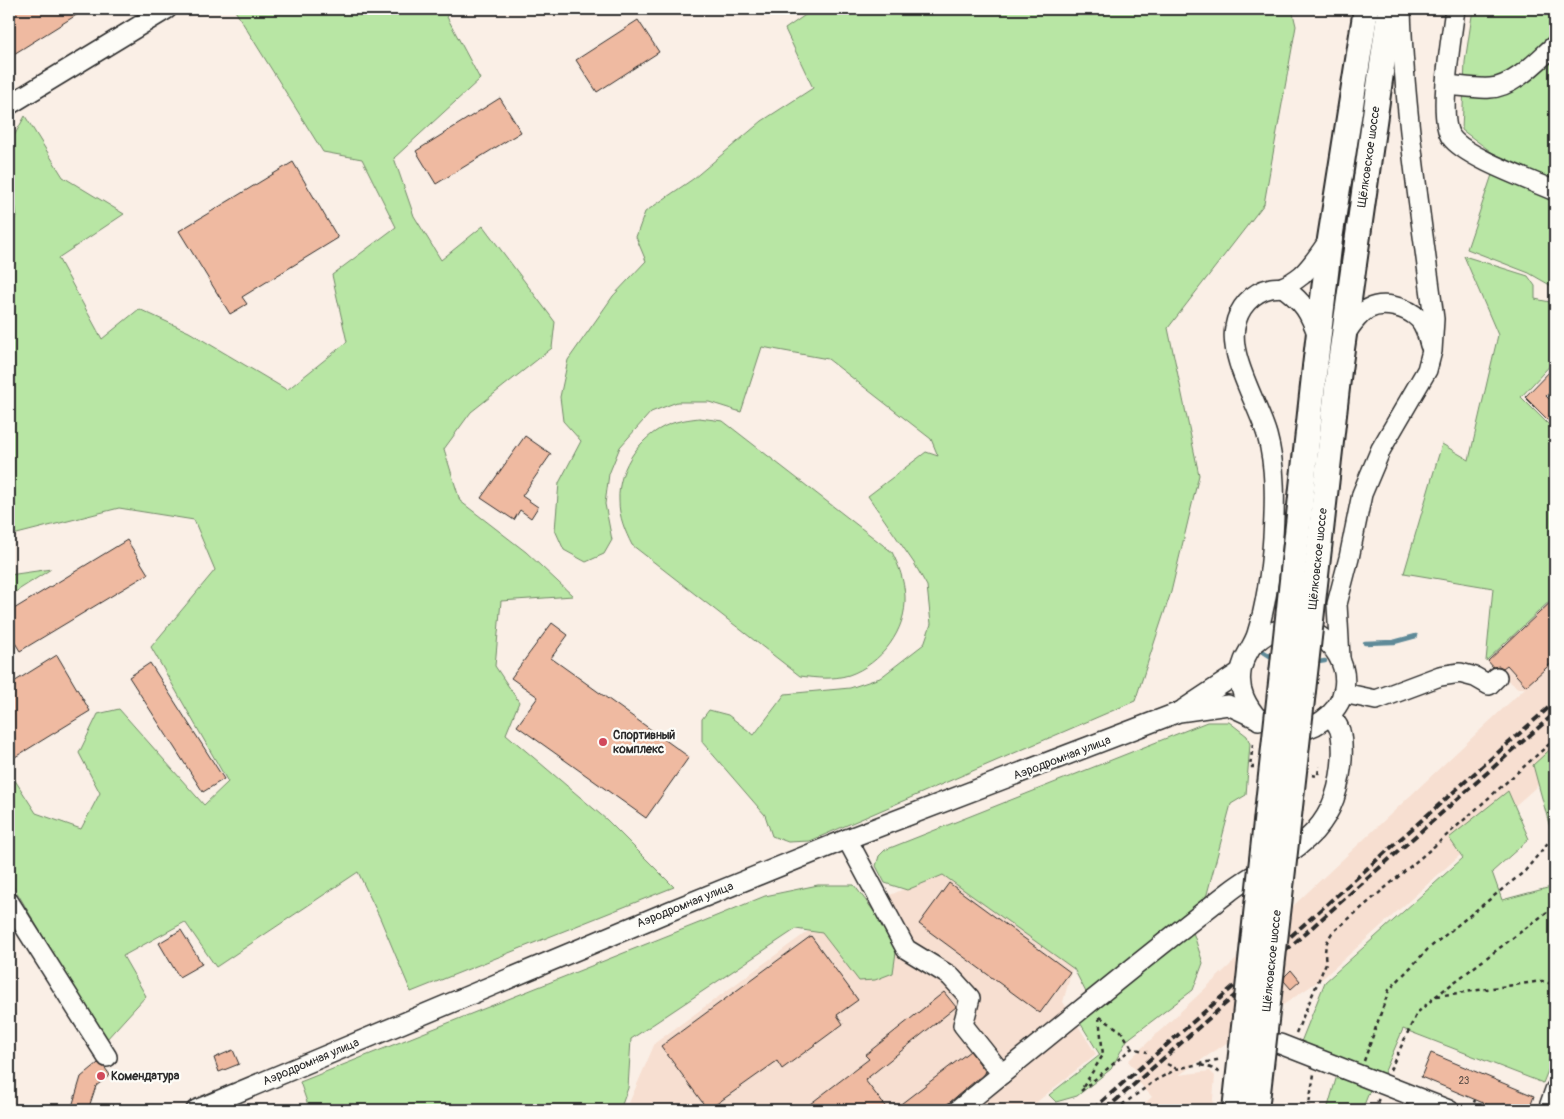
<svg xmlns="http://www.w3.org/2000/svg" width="1564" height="1119" font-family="Pangolin,sans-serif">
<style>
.built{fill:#f7dfd1}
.green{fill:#b8e6a4;stroke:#728868}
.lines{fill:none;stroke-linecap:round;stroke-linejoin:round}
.stream{stroke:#5e8a98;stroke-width:4.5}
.building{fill:#efbaa1;stroke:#2b2b2b}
.minor-casing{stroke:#2b2b2b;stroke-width:22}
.major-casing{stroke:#2b2b2b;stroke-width:28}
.path{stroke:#2b2b2b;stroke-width:2.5;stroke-dasharray:4 4;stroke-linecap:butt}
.minor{stroke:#fdfcf7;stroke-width:19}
.major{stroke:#fdfcf7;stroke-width:24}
.rail{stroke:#2b2b2b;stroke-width:4;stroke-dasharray:8 4;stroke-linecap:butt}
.major-bridge-casing{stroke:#2b2b2b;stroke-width:28;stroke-linecap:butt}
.major-bridge{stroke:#fdfcf7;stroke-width:24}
.poi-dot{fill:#d1495b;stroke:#fdfcf7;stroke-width:2}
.labels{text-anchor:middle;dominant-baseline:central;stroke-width:4.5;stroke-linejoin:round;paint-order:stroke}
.number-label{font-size:10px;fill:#5c4f48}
.street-label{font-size:12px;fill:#2b2b2b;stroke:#fdfcf7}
.poi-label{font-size:12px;font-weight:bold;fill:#2b2b2b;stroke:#fdfcf7;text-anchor:start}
</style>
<rect width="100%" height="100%" fill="#faefe6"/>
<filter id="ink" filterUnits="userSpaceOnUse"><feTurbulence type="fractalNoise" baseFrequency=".02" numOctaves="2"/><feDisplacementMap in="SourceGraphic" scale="10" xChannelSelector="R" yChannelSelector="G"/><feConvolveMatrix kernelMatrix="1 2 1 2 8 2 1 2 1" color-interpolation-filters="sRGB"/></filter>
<g filter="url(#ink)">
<g class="built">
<polygon points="1555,597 1555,770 1323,978 1179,1075 1210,1071 1215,1076 1212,1110 1137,1110 1152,1097 1135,1078 1139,1074 1128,1061 1525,688 1518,688 1498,673 1487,661"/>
<polygon points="942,872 1073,966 1063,1002 1096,1054 1027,1110 626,1110 655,1043 807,932"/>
</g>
<g class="green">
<polygon points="234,9 454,9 447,17 480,79 394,158 414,216 441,260 483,226 555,322 552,348 471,412 444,449 460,501 526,552 573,596 501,601 495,666 519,702 506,734 607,820 674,887 411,992 380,918 358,872 216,967 185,922 123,956 146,996 105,1041 9,879 9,771 36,813 81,829 100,793 79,753 98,714 119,709 204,805 228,782 151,647 215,570 194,520 119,508 9,536 9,222 17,217 9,159 9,145 25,116 63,177 124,214 58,258 102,339 139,309 189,332 287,390 347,342 332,275 396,227 362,159 323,152"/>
<polygon points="814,9 1292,9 1296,26 1264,204 1168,328 1199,475 1171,592 1135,701 810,841 788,842 772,836 765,815 702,742 702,719 709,710 728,715 754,735 785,694 850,688 880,678 924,644 931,624 927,586 914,563 868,496 926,452 938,456 931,439 828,359 762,347 741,412 709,402 677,402 651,412 620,447 609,474 605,504 612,540 604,554 586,562 564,550 555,530 559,483 581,441 563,421 560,397 568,360 613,296 646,261 636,237 645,212 693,179 762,121 813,88 785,29"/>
<polygon points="1473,9 1555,9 1555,288 1529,273 1467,249 1498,157 1462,130 1465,62"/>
<polygon points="1464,256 1528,276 1535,286 1535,299 1555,303 1555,360 1521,397 1555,431 1555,596 1486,661 1493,588 1404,573 1442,444 1469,460 1498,335"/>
<path d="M699,418L723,421L892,552C899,566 904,580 905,596C907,630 881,664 849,675C833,680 816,678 800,676L632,545C625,531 619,517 619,501C617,467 643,431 676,422C683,420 691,419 699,418Z"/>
<polygon points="51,569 9,596 9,575"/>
<polygon points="1207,722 1229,722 1247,736 1250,744 1246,795 1231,804 1207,894 1191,926 1203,963 1193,990 1127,1040 1111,1069 1077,1096 1056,1102 1049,1095 1100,1055 1074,1013 1090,1000 1074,969 943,875 907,890 885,883 876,866 879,856 885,850"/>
<polygon points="1555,745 1555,846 1533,765"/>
<polygon points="1508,791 1529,839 1492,872 1502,900 1555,886 1555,1053 1543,1083 1403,1029 1382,1078 1299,1047 1325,982 1463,858 1449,838"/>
<polygon points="818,885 854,885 876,914 896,952 893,973 875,980 859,981 822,933 796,929 631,1039 628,1088 620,1110 348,1110 308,1105 300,1082 704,921 765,896"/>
<polygon points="1338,1072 1372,1085 1362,1110 1327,1110"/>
</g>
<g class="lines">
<g class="stream">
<polyline points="1365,643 1394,642 1416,636"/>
<polyline points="1259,649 1270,656 1278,658"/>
<polyline points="1312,663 1325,661"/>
</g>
</g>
<g class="building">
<polygon points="9,9 86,9 9,57"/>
<polygon points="638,20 659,52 597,92 576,60"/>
<polygon points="500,98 521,132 436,184 416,151"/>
<polygon points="293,162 338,238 242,297 247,304 230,314 179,231"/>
<polygon points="1555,366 1555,387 1546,396 1555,405 1555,427 1525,397"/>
<polygon points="525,436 551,454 522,496 538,507 531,518 520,510 514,520 481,498"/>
<polygon points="127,540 148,574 20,651 9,633 9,612"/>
<polygon points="1555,598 1555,660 1526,686 1507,665 1503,668 1499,666 1493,667 1488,661"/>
<polygon points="552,623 568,635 551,658 689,757 646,818 517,726 538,697 511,678"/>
<polygon points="57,655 90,711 15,757 9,746 9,685"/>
<polygon points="150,663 224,779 203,792 129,677"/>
<polygon points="949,883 1070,972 1040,1013 919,924"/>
<polygon points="181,930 202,964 179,977 159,943"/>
<polygon points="811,936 858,1000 837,1015 843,1024 782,1069 777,1061 708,1110 661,1046"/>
<polygon points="1291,970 1300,981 1291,989 1284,981 1285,976"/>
<polygon points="944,992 956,1007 865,1080 888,1110 815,1110 810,1104 869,1059 865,1055"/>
<polygon points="233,1050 239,1064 219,1072 214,1058"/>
<polygon points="970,1051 986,1072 950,1102 939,1110 893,1110"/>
<polygon points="1431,1053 1534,1096 1529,1110 1500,1110 1421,1077"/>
<polygon points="98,1063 105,1068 110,1075 96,1086 88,1110 71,1110 81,1077"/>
</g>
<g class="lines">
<defs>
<g id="minor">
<path d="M1455,9C1452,34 1437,118 1451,137C1465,157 1530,180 1555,191"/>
<path d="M1447,85C1461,86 1476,89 1490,88C1514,87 1538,60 1555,45"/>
<polyline points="9,105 167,9"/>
<path d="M1283,287C1304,303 1309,311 1318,336"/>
<path d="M1344,336C1350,327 1357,315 1368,309C1383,301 1407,307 1419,319C1425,325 1428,337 1430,345"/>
<path d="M1253,645C1259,640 1265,634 1272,632C1330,611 1373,686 1322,721C1311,729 1299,732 1286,731"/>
<path d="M1340,658L1337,604L1349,558L1362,494L1381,449L1427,370L1432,351L1434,319C1421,216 1404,112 1401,9"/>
<polyline points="1343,693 1376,700 1440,676 1460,673 1475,677 1489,685 1497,677"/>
<polyline points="1184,709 1240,672"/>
<path d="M1259,720C1247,706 1238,691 1241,672C1242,658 1253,647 1257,634C1267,602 1271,569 1273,537C1275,503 1276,467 1267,435C1258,404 1229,358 1235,327C1238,308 1252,292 1271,288C1275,287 1279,288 1282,287C1288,285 1297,279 1302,275C1313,265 1321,251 1330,239"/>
<polyline points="847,839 906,949 950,976 970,998 963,1025 1002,1074"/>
<polyline points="9,902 107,1057"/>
<polyline points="1280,1044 1449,1110"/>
<polyline points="196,1110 670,911 847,839 1179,712 1228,705 1258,719"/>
<path d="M958,1110C1047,1037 1137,963 1229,892C1260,867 1305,852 1326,816C1339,795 1345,759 1341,735C1340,727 1335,721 1330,716"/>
<polyline points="1548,1110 1555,1090"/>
</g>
<g id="major">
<polyline points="1315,367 1330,239 1366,9"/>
<polyline points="1339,370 1390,9"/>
</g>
</defs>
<use href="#minor" class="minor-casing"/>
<use href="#major" class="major-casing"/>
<g class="path">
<polyline points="1253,744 1250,767 1254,767"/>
<polyline points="1312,775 1318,776 1319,766"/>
<polyline points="1437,996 1542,981 1555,985"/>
<polyline points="1100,1017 1121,1031 1132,1048"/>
<path d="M1296,1033L1326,963C1324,951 1325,943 1332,933L1438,843L1555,739"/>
<polyline points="1364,1061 1389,990 1428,949 1525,871 1555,834"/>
<polyline points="1167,1064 1177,1069"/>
<polyline points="1201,1065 1211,1068 1221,1073"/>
<polyline points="1390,1070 1417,1013 1436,996 1555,906"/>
<polyline points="1083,1087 1103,1055 1099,1017"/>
<polyline points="1081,1091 1132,1048 1147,1052"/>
<polyline points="1122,1105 1156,1080 1177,1069 1221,1059"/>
<polyline points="1308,1110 1314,1074"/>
<polyline points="1374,1110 1379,1098"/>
<polyline points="1471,1110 1475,1100"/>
</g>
<use href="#minor" class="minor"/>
<use href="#major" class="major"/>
<g class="rail">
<polyline points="1092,1110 1273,952 1555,702"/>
<polyline points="1105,1110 1555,713"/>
</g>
<defs>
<g id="major-bridge">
<polyline points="1235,1110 1315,367"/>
<polyline points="1256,1110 1339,370"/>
</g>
</defs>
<use href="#major-bridge" class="major-bridge-casing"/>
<use href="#major-bridge" class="major-bridge"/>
</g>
</g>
<g class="poi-dot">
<circle cx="603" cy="742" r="5"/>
<circle cx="101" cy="1076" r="5"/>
</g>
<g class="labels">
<g class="number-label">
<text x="1464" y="1081">23</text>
</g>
<g class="street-label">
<text transform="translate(1369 157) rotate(-82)">Щёлковское шоссе</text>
<text transform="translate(1318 559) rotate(-84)">Щёлковское шоссе</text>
<text transform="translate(1062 758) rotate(-21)">Аэродромная улица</text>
<text transform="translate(685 905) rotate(-22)">Аэродромная улица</text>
<text transform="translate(1272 961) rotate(-84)">Щёлковское шоссе</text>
<text transform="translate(311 1062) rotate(-23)">Аэродромная улица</text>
</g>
<g class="poi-label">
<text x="613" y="735">Спортивный<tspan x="613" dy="14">комплекс</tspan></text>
<text x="111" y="1076">Комендатура</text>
</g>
</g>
<rect width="1564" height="1119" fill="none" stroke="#fdfcf7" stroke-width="30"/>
<rect x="15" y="15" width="1534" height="1089" fill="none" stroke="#2b2b2b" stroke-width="2" filter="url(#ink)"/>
</svg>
